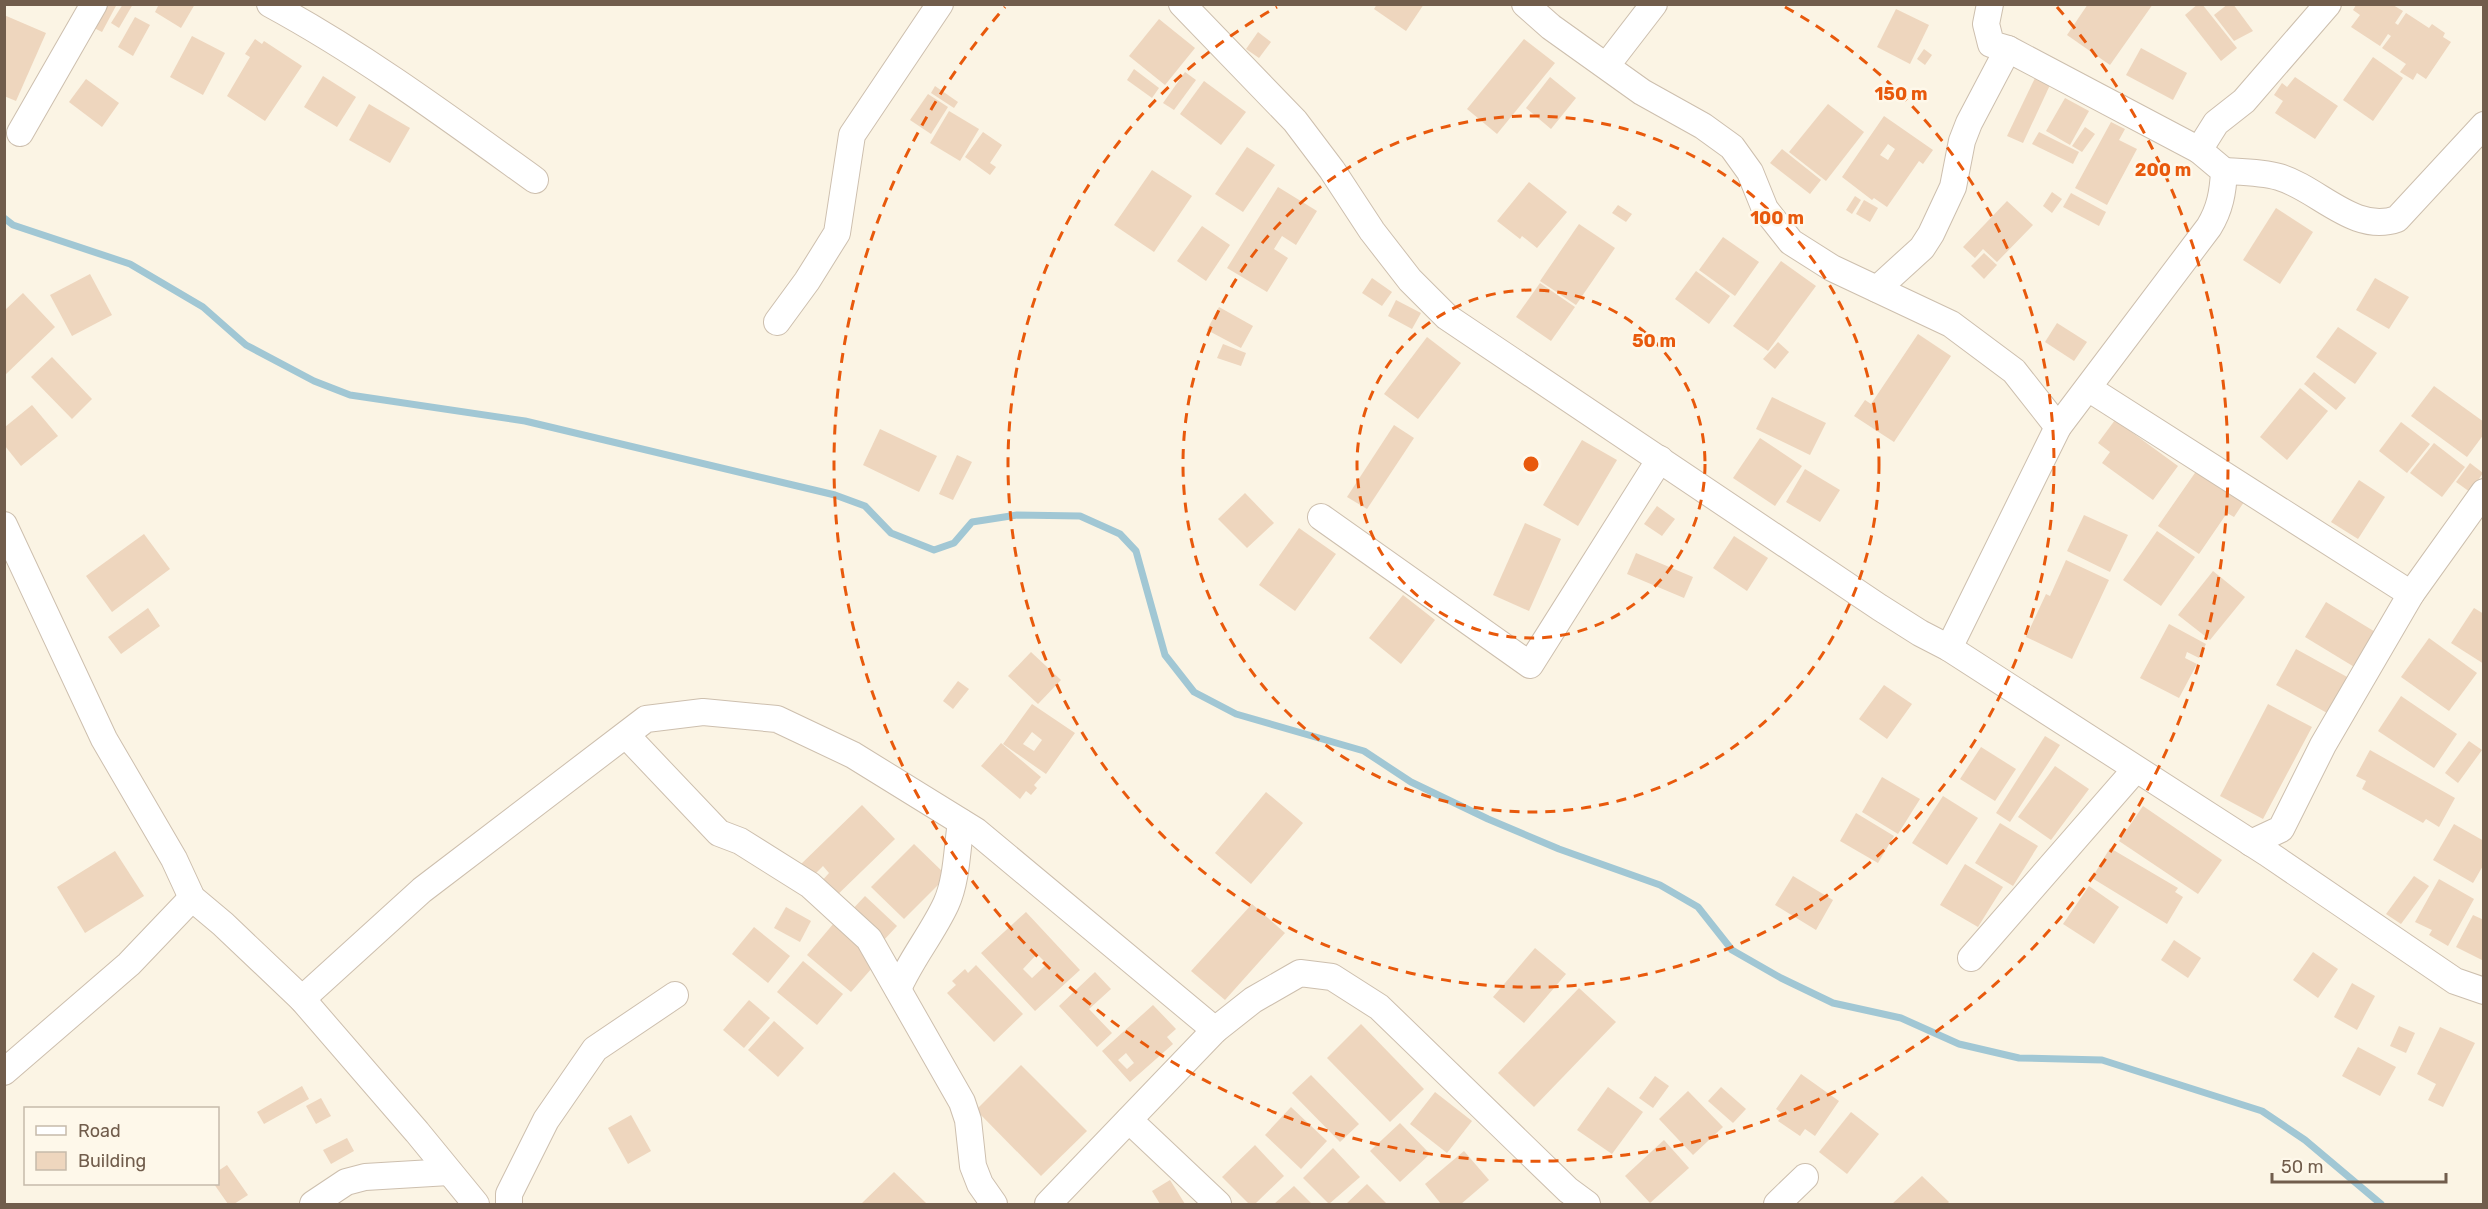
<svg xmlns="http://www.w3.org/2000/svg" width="2488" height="1209" font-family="Rubik,sans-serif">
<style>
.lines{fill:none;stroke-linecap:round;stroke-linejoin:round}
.stream{stroke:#a1c7d4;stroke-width:7}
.building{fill:#eed6be;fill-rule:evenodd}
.minor-casing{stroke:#cdbfae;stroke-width:28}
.minor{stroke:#fff;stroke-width:26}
.ring{fill:none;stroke:#e8590c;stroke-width:3;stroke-dasharray:10 8}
.centre{fill:#e8590c;stroke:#fef8ea;stroke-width:3}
.ring-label{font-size:18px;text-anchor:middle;font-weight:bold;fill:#e8590c;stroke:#fef8ea;stroke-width:5;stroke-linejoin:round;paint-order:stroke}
</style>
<rect width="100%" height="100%" fill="#fbf4e4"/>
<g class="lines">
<polyline class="stream" points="4,218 13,225 130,264 203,307 246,345 314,381 350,395 525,421 835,495 865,506 891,533 934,550 954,543 972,522 1017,515 1080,516 1120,534 1136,551 1165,655 1194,692 1236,714 1364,751 1411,782 1488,819 1559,849 1660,885 1698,907 1732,950 1781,978 1833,1003 1901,1018 1959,1044 2019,1058 2102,1060 2262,1111 2305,1140 2381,1204"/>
</g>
<g class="building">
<polygon points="106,4 117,4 102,32 94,28"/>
<polygon points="123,4 133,4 119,28 111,23"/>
<polygon points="159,4 195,4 181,28 155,12"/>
<polygon points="1377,4 1424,4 1406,31 1374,9"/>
<polygon points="2088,4 2153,4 2110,65 2067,35"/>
<polygon points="2198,4 2202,4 2237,48 2221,61 2185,15"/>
<polygon points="2228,4 2233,4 2253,31 2234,41 2214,15"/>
<polygon points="2356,5 2393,5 2403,11 2395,23 2398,25 2406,13 2429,28 2432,24 2445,33 2443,37 2451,42 2426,79 2417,73 2413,80 2400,72 2406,64 2382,48 2391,36 2388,34 2380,46 2351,27 2360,15 2353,10"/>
<polygon points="1896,9 1929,25 1910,64 1877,47"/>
<polygon points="4,15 46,33 16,101 4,96"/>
<polygon points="135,17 150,25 133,56 118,47"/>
<polygon points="1159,19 1195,48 1165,85 1129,56"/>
<polygon points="1258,32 1271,42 1259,58 1246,49"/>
<polygon points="192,36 225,53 203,95 170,77"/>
<polygon points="255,39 262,44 264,41 302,66 265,121 227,96 250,57 245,54"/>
<polygon points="1524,39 1555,63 1497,134 1467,109"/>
<polygon points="2141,48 2187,73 2173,100 2126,75"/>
<polygon points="1924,49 1932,55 1925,65 1917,59"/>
<polygon points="2373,57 2403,78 2373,121 2343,100"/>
<polygon points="1134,69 1159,88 1152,98 1127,80"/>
<polygon points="1185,72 1196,80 1174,110 1163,103"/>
<polygon points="323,76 356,97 337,127 304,107"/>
<polygon points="1550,77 1576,98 1551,129 1526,108"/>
<polygon points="2295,77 2338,106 2315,139 2275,113 2283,101 2274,95 2282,83 2287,87"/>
<polygon points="2035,78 2050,85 2023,143 2007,136"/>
<polygon points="86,79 119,103 102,127 69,102"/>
<polygon points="1204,81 1246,112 1221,145 1180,114"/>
<polygon points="935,86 958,102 954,108 931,93"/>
<polygon points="928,94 948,107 931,134 910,120"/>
<polygon points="2065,98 2089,111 2070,145 2046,131"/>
<polygon points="369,104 410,128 390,163 349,140"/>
<polygon points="1828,104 1864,132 1826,181 1789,152"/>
<polygon points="949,111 979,129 960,161 930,143"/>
<path d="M1884,116L1933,150L1923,164L1919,161L1887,207L1874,198L1872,200L1842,177ZM1888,144L1895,149L1888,160L1880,155Z"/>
<polygon points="2111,122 2125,129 2119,140 2137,149 2107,205 2075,188"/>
<polygon points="2085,127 2095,134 2082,152 2072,146"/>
<polygon points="983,132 1002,145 990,163 996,167 990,175 965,157"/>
<polygon points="2039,132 2079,152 2073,164 2032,144"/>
<polygon points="1247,147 1275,165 1243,212 1215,194"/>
<polygon points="1782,149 1821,180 1810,194 1770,163"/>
<polygon points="1152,170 1192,196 1154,252 1114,225"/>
<polygon points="1529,182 1567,212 1537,248 1522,236 1520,239 1497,221"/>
<polygon points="1278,187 1317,211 1296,245 1282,236 1274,249 1288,258 1267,292 1227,268"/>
<polygon points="2052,192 2062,199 2052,213 2043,206"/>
<polygon points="2071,193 2106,212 2099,226 2063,207"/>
<polygon points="1855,196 1861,200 1852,214 1846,210"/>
<polygon points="1864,200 1878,208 1870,222 1856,214"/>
<polygon points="2007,201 2033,225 1997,262 1983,249 1975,258 1963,247"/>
<polygon points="1618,205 1632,214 1626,222 1612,213"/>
<polygon points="2276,208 2313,232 2280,284 2243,260"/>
<polygon points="1579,224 1615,248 1576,305 1540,281"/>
<polygon points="1202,226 1230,245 1206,281 1177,261"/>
<polygon points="1723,237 1759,262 1735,296 1699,270"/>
<polygon points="1984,253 1997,265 1984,279 1971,266"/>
<polygon points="1781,261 1816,286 1768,351 1733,326"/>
<polygon points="1696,271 1730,296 1709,324 1675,299"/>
<polygon points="90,274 112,315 72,336 50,295"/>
<polygon points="1372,278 1392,292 1382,306 1362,293"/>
<polygon points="2375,278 2409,297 2389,329 2356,310"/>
<polygon points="1540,283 1575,307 1551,341 1516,317"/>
<polygon points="23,293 55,327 4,376 4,311"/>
<polygon points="1396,300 1421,313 1412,329 1388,316"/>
<polygon points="1219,307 1253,326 1241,348 1207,330"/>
<polygon points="2057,323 2087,342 2074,361 2045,342"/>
<polygon points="2338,327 2377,353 2355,384 2316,357"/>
<polygon points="1918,334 1951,356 1894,442 1854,416 1865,400 1871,404"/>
<polygon points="1427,337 1461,363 1418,419 1384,394"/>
<polygon points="1778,342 1789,352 1775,369 1763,359"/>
<polygon points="1223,344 1246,353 1241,366 1217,358"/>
<polygon points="52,357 92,399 72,419 31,377"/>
<polygon points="2314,372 2346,398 2336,410 2304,384"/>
<polygon points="2434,386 2484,422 2484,434 2467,457 2411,416"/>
<polygon points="2300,388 2328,411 2287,460 2260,437"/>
<polygon points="1772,397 1826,423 1810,455 1756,429"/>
<polygon points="32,405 58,436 21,466 5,446 5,427"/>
<polygon points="2115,420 2178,466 2153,500 2102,463 2110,452 2098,443"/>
<polygon points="2401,422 2430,444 2407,473 2379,451"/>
<polygon points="1394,425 1414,438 1367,509 1347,497"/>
<polygon points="880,429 937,456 919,492 863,465"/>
<polygon points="1760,438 1802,466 1775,506 1733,478"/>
<polygon points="1582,440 1617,460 1578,526 1543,505"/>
<polygon points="2434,443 2465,467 2442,497 2410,473"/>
<polygon points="957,455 972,462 953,500 939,494"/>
<polygon points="2470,463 2483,473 2470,492 2456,482"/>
<polygon points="1805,469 1840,490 1820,522 1786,502"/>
<polygon points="2197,470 2244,502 2234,517 2227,513 2199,554 2158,526"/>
<polygon points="2359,480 2385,497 2358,539 2331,522"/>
<polygon points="1245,493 1274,523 1247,548 1218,519"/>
<polygon points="1657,506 1675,519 1662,536 1644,524"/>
<polygon points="2084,515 2128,535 2110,572 2067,551"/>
<polygon points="1525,523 1561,539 1529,611 1493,595"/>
<polygon points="1299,528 1336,554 1295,611 1259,585"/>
<polygon points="2157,531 2195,557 2161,606 2123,580"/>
<polygon points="144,534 170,569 112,612 86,576"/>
<polygon points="1734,536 1768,558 1747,591 1713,568"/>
<polygon points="1636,553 1693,577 1684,598 1627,574"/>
<polygon points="2066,560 2109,580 2072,659 2026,637 2046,594 2050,596"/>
<polygon points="2213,571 2245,597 2210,640 2178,615"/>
<polygon points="1403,595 1435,620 1401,664 1369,638"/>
<polygon points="2326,602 2377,633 2356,668 2305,637"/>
<polygon points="148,608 160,626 121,654 108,637"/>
<polygon points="2474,608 2484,614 2484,664 2451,643"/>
<polygon points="2169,624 2206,644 2199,658 2187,652 2185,658 2197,664 2179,698 2140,678"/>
<polygon points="2429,638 2477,673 2449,711 2401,677"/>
<polygon points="2296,649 2349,678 2329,714 2276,685"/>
<polygon points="1031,652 1061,680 1038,704 1008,676"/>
<polygon points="958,681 969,689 953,709 943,701"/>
<polygon points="1884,685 1912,704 1887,739 1859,719"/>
<polygon points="2401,696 2457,734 2434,768 2378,731"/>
<path d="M1032,704L1075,733L1046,774L1003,744ZM1032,732L1042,740L1034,751L1023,744Z"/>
<polygon points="2268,704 2312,727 2263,819 2220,796"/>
<polygon points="2045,736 2060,745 2010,822 1996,813"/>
<polygon points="2469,741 2482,750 2458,783 2445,773"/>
<polygon points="1001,743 1041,777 1034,785 1037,788 1031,795 1026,791 1020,799 981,766"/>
<polygon points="1981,747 2016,769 1995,801 1960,779"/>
<polygon points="2370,750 2455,798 2439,827 2426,819 2423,823 2362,789 2366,781 2356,776"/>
<polygon points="2055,766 2089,789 2051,840 2018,817"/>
<polygon points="1882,777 1920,799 1898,834 1862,812"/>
<polygon points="1266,792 1303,823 1251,884 1215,853"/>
<polygon points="1943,796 1978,818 1947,865 1912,843"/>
<path d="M862,805L895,839L831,901L798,867ZM823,866L829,873L821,882L814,875Z"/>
<polygon points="2143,806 2222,860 2198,894 2119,841"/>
<polygon points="1856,813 1894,836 1878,863 1840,841"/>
<polygon points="2000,823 2038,846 2013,886 1975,863"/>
<polygon points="2454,824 2484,841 2484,864 2473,883 2433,860"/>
<polygon points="914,844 947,876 904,919 871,887"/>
<polygon points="2110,848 2178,888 2175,892 2183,897 2167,924 2092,878"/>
<polygon points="115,851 144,896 85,933 57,887"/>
<polygon points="1965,864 2003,887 1978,927 1940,905"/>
<polygon points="1793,876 1833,900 1816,930 1775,905"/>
<polygon points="2414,876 2429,886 2401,924 2386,914"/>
<polygon points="2439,879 2474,899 2448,946 2429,935 2432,930 2415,922"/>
<polygon points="2089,886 2119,907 2094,944 2063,924"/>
<polygon points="865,896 897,926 882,942 850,912"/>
<polygon points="1252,904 1285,933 1225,1000 1191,971"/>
<polygon points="786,907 811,921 800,942 774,928"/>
<path d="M1026,912L1080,970L1035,1011L981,953ZM1037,954L1047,964L1032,978L1023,969Z"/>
<polygon points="2473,915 2484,920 2484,961 2456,947"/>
<polygon points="834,923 879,960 851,992 807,955"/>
<polygon points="754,927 790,956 768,983 732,954"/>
<polygon points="2174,940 2201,958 2188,978 2161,960"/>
<polygon points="1535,948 1566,974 1524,1023 1493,997"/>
<polygon points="2313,952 2338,969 2318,998 2293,980"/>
<polygon points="803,961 843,994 817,1025 777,992"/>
<polygon points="976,965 1023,1014 994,1042 947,993 956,985 952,981 965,969 968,973"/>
<polygon points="1095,972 1111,989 1089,1009 1112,1033 1097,1047 1059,1006"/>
<polygon points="2352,983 2375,996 2357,1030 2334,1017"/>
<polygon points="1579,988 1616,1022 1534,1107 1498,1073"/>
<polygon points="749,1000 770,1018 744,1048 723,1030"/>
<path d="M1153,1005L1176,1029L1167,1037L1173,1044L1130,1082L1102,1051ZM1126,1053L1134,1063L1127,1069L1118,1060Z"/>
<polygon points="774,1021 804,1048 778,1077 748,1050"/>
<polygon points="1361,1024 1424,1089 1390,1122 1327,1058"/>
<polygon points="2399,1026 2415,1033 2406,1053 2390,1046"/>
<polygon points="2440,1027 2475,1043 2443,1107 2428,1100 2436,1084 2417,1074"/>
<polygon points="2358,1047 2396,1067 2380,1096 2342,1076"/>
<polygon points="1021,1065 1087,1131 1041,1176 976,1110"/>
<polygon points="1801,1074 1839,1101 1815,1136 1805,1129 1800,1136 1778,1121 1783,1114 1776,1109"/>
<polygon points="1311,1075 1359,1124 1340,1142 1292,1093"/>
<polygon points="1655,1076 1669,1086 1653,1108 1639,1098"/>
<polygon points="302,1086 309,1099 264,1124 257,1112"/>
<polygon points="1608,1087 1643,1112 1612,1154 1577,1130"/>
<polygon points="1721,1087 1746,1109 1733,1123 1708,1101"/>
<polygon points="1688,1091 1723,1127 1693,1155 1659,1119"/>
<polygon points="1435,1092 1472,1121 1447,1153 1410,1124"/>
<polygon points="321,1098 331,1116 316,1124 306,1106"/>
<polygon points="1291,1107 1327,1141 1301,1169 1265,1135"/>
<polygon points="1851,1112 1879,1134 1847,1174 1819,1152"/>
<polygon points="631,1115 651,1151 628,1164 608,1128"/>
<polygon points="1400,1123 1430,1154 1400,1182 1370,1151"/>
<polygon points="347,1138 354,1151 331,1164 323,1150"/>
<polygon points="1664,1140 1689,1168 1650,1203 1625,1176"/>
<polygon points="1255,1145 1284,1176 1255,1204 1249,1204 1222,1177"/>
<polygon points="1333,1148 1360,1177 1329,1204 1303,1178"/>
<polygon points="1464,1151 1489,1180 1461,1204 1441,1204 1425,1184"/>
<polygon points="227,1165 248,1195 234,1204 228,1204 214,1184 218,1184 218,1171"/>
<polygon points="894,1172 927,1204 861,1204"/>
<polygon points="1922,1176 1949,1202 1947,1204 1892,1204"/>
<polygon points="1170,1180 1185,1204 1160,1204 1152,1191"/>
<polygon points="1367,1184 1387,1204 1346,1204"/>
<polygon points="1294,1186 1312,1204 1274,1204"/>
</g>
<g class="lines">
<defs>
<g id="minor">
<path d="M270,4C364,55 449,118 535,180"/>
<polyline points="1182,4 1295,121 1332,170 1372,231 1410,280 1447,317 1879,607 1920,633 1949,648 2267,853 2455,981 2484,991"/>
<polyline points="1525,4 1551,27 1642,92 1703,126 1732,147 1750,172 1765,209 1791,242 1832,268 1951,324 2014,371 2058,427"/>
<polyline points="1990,4 1986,24 1991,44 2008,49 2199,150"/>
<polyline points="1607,65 1654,4"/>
<polyline points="20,133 94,4"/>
<path d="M2224,171C2242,172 2262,172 2279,177C2319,189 2354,234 2397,219L2484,125"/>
<polyline points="1877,289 1922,248 1931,234 1953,187 1962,141 1969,123 2008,49"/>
<polyline points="777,322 807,281 837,233 852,135 940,4"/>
<polyline points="2088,388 2411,594"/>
<polyline points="1321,517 1530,665 1660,459"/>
<polyline points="4,525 104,739 174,859 192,898 223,924 302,999 417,1132 476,1204"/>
<path d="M1949,648L2058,427L2209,227C2220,209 2223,192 2224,171L2199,150L2216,123L2244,101L2328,4"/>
<polyline points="626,735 719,833 740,841 810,885 869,939 962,1102 968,1120 973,1166 980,1184 994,1204"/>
<polyline points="2251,843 2281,829 2323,745 2411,594 2484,492"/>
<polyline points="1971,958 2135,770"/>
<path d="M898,989C911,959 932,934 946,904C957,880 957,848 961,822"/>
<polyline points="302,999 422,890 646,719 703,712 777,719 853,755 976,831 1215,1030"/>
<polyline points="4,1072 129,964 192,898"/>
<polyline points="1129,1120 1218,1204"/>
<polyline points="313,1204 346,1182 365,1177 449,1172"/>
<polyline points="509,1204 509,1194 546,1120 595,1049 675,995"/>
<polyline points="1048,1204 1215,1030 1253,1000 1300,973 1332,977 1379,1007 1568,1190 1587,1204"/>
<polyline points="1777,1204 1805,1177"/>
</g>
</defs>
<use href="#minor" class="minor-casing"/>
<use href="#minor" class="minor"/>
</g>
<g class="ring">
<circle cx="1531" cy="464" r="174"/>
<circle cx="1531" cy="464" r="348"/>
<path d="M1785 7A523 523 0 1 1 1277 7"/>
<path d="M2057 7A697 697 0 1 1 1005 7"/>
</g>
<circle cx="1531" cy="464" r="9" class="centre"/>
<g class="ring-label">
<text x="1901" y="100">150 m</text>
<text x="2163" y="176">200 m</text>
<text x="1777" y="224">100 m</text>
<text x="1654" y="347">50 m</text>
</g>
<rect width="2488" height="1209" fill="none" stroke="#715d4c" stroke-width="12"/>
<rect x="24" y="1107" width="195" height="78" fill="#fef8ea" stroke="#c6baab" stroke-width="1.5"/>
<rect x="36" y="1126" width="30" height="9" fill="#ffffff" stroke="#c6baab" stroke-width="1.5"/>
<text x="78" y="1137" font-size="18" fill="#715d4c">Road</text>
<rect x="36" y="1152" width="30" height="18" fill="#eed6be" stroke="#c6baab" stroke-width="1.5"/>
<text x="78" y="1167" font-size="18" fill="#715d4c">Building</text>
<path d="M2272 1173v9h174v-9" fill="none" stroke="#715d4c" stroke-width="3"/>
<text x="2281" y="1173" font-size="18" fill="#715d4c" stroke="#fef8ea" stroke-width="4.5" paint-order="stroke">50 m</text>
</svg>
